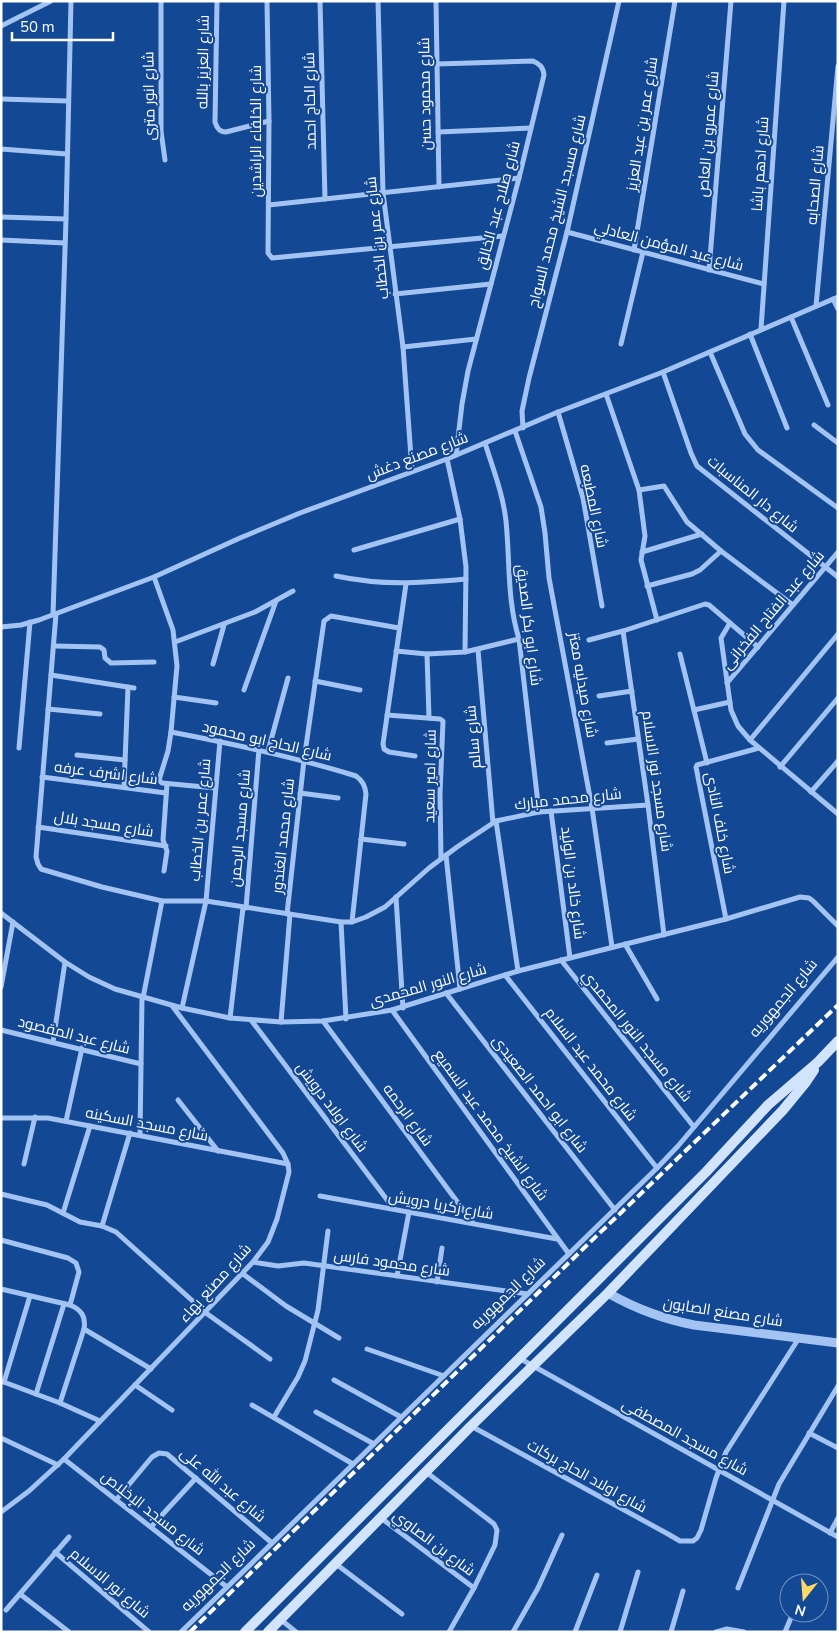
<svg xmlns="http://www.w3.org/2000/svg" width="839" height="1633" font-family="'Nunito Sans',Cairo,sans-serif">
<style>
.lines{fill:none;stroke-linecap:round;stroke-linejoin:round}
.minor{stroke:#a3c4f2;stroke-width:5}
.tertiary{stroke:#a3c4f2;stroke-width:9}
.secondary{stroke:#d2e3fc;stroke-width:10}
.rail{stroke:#fff;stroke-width:4;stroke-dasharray:9 4;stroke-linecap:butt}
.labels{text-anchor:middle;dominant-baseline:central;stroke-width:4;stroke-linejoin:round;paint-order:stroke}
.street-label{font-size:15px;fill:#fff;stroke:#134895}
</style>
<rect width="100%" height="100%" fill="#134895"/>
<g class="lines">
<g class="minor">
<polyline points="161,1 161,131 165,160"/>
<path d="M217,1L215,122C217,129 220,132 226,132L269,121"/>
<polyline points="267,1 269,121 268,253 272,258 503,236"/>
<polyline points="320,1 325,199"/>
<polyline points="378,1 383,193 403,347 412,471"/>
<polyline points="436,1 439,187"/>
<polyline points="1,26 51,1"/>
<path d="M437,64L533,61C540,64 543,67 544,75L519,178L468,371L462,404L456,455"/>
<polyline points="1,99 68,101"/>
<polyline points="438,132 531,128"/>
<polyline points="1,149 67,154"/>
<polyline points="269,205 519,178"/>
<polyline points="1,217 66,219"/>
<polyline points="567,232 764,284"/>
<polyline points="1,240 65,243"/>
<polyline points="634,250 675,1"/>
<polyline points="709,270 731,1"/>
<polyline points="395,294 491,284"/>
<polyline points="833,299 838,309"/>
<polyline points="816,306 838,66"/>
<polyline points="791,317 828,405"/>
<polyline points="761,329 784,1"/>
<polyline points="750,334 787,428"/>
<polyline points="621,344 643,252"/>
<polyline points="403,347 476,339"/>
<polyline points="710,352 745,434 758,450 838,508"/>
<polyline points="663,372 691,453 697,466 838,577"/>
<polyline points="606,394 639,490 645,536 641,560 657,620"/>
<polyline points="558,412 583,498 602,606"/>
<polyline points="814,425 838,443"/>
<polyline points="523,428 522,411 529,378 567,232 619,1"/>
<polyline points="515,431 541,507 545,533 549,578 592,808 612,947"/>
<path d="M485,443C493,469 503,494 506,521C510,560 507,601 519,639L539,812"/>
<polyline points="447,459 460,519 466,567 465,652"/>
<polyline points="639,490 664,486 687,522 693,527 721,551 793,605"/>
<polyline points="354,550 460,519"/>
<polyline points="642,552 702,534"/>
<path d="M336,576C383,586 420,583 466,579"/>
<polyline points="154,577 173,630 177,666 171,732 168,751 159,780 162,783 215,788"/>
<polyline points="406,584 383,744 384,749 389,752 415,756"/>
<polyline points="647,586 692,574 700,570 721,551"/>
<polyline points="56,614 36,857 38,864 41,869 102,887 162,901 206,901 341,922 352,922 366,917 385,907 429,868 457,847 496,821 539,812 648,805"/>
<polyline points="53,615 66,219 71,1"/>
<polyline points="730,623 721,638 731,710 738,726 750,740 838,814"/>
<polyline points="1,627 21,625 39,620 154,577 240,538 300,513 447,459 558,412 663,372 838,297"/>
<polyline points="623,631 648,805 664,935"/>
<polyline points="589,640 623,631 705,604 709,605 758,647"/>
<polyline points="175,642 255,612 293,591"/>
<polyline points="54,646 100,647 104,650 105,658 111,663 154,662"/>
<polyline points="478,650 493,823"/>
<polyline points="396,651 427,654 465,652 519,639"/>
<polyline points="427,654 429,718"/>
<polyline points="680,654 707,763"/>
<polyline points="213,664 224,625"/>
<polyline points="51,675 134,688"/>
<polyline points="315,681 360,690"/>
<polyline points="727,683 838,552"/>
<polyline points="244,690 276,601"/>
<polyline points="599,696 632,691"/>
<polyline points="174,697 216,703"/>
<polyline points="48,709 100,714"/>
<polyline points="694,710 730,702"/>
<polyline points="387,715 440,719 443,721 440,794 441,859"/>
<path d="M171,732C234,744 295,757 356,776C363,781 365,786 366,794L352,922"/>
<polyline points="750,740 838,634"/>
<polyline points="607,743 638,739"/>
<polyline points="19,748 30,622"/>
<polyline points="268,751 288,678"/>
<polyline points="77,755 125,760"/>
<polyline points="780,767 838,698"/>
<polyline points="42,777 166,793"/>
<polyline points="124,787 128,687"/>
<polyline points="811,792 838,761"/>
<polyline points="300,793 338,798"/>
<polyline points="551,811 570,958"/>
<polyline points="496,821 518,971"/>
<polyline points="38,827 166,846"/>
<polyline points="361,839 404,844"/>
<polyline points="446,855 460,989"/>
<polyline points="164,871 167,851 163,840 167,784"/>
<polyline points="396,897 403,1008"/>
<polyline points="246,908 259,749"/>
<polyline points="1,913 65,962 89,977 115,989 182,1008 230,1018 281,1022 323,1021 392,1010 518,971 726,919 800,897 809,898 813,901 838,926"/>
<polyline points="287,914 304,760 324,621 331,616 399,628"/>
<polyline points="726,919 696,767 697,765 759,748"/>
<polyline points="341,922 346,1019"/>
<polyline points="625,944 657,999"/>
<polyline points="561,960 694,1127"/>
<polyline points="505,975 657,1168"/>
<polyline points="1,987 13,922"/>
<polyline points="446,993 615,1210"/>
<polyline points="143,998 162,901"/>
<polyline points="182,1008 206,901 220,741"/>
<polyline points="392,1010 569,1254"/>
<polyline points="230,1018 243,908"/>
<polyline points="251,1020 394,1209"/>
<polyline points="323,1021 473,1223"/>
<polyline points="281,1022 290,914"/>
<polyline points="1,1030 141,1064"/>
<polyline points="53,1042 65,962"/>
<polyline points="178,1100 218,1151"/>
<polyline points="1,1118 48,1118 288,1164"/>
<polyline points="66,1121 82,1048"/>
<polyline points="140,1135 142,998"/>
<polyline points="24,1164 35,1117"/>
<polyline points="1,1194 47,1205 80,1222 102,1226 116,1232 206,1313 270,1359"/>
<polyline points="320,1196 557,1239"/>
<polyline points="63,1213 90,1126"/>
<polyline points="102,1226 130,1133"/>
<polyline points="1,1240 68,1258 76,1263 79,1272 70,1305"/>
<polyline points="253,1262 278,1266 304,1263 528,1294"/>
<polyline points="243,1274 286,1306 339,1338"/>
<polyline points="397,1276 409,1212"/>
<polyline points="437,1282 442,1248"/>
<path d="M1,1289L70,1305C82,1310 86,1317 84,1329L60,1403"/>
<polyline points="84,1329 151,1369"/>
<polyline points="367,1349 444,1376"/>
<polyline points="519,1358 838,1537"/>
<polyline points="334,1380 401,1417"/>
<polyline points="1,1381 60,1403 100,1421"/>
<polyline points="4,1382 30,1296"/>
<polyline points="135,1385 172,1410"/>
<polyline points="36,1394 64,1304"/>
<polyline points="252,1405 353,1464"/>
<polyline points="316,1412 374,1444"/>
<polyline points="274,1417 298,1377 305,1361 318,1310 328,1231"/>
<polyline points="471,1426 668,1534 680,1541 693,1541 697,1538 701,1530 716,1478 726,1452 799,1338"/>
<polyline points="809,1433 838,1448"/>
<polyline points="1,1438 58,1465"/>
<polyline points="64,1459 227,1587"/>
<polyline points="426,1472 489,1520 494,1524 497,1530 495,1545 474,1588 449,1632"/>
<polyline points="116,1500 152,1457 159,1453 167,1454 272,1543"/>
<polyline points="1,1512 29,1491 64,1459 253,1262 268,1242 277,1219 289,1172 288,1164 283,1153 173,1007"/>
<polyline points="381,1518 474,1588"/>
<polyline points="151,1527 196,1478"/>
<polyline points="830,1533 838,1518"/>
<polyline points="55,1552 149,1632"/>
<polyline points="336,1564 402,1614"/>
<polyline points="738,1588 779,1484 838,1386"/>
<polyline points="20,1594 69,1632"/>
<polyline points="6,1610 69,1537"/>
<polyline points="280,1619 296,1632"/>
<polyline points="181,1632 657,1168 678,1146 838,957"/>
<polyline points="513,1632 538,1588 562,1535"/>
<polyline points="575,1632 597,1575"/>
<polyline points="620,1632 638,1572"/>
<polyline points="671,1632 683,1591"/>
<polyline points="716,1632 727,1629 744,1632"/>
<polyline points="785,1632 793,1613"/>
</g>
<path class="tertiary" d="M608,1293C636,1309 663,1319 694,1325L838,1343"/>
<g class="secondary">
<polyline points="245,1632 706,1172 768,1105 818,1062 838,1041"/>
<polyline points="268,1632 471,1426 608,1293 783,1110 806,1082 814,1070"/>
</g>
<polyline class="rail" points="190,1632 584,1248 838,1005"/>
</g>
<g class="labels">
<g class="street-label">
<text transform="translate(203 62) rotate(-89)">شارع العزيز بالله</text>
<text transform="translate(425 94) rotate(-91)">شارع محمود حسن</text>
<text transform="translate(149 96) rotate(-91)">شارع انور مترى</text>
<text transform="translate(310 101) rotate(-91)">شارع الحاج احمد</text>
<text transform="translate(642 124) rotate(-81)">شارع عمر بن عبد العزيز</text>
<text transform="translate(256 131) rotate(-90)">شارع الخلفاء الراشدين</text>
<text transform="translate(708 134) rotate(-85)">شارع عمرو بن العاص</text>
<text transform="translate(760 164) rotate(-86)">شارع ادهم باشا</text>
<text transform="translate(815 185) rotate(-85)">شارع الصحابه</text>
<text transform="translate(498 205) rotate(-75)">شارع صلاح عبد الخالق</text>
<text transform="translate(557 211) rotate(-76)">شارع مسجد الشيخ محمد السواح</text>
<text transform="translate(377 238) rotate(-96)">شارع عمر بن الخطاب</text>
<text transform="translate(669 246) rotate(15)">شارع عبد المؤمن العادلي</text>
<text transform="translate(417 456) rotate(-21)">شارع مصنع دغش</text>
<text transform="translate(753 494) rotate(39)">شارع دار المناسبات</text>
<text transform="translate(594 506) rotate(78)">شارع المطبعه</text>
<text transform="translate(773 610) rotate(-50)">شارع عبد الفتاح الفخرانى</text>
<text transform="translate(529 625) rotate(83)">شارع ابو بكر الصديق</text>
<text transform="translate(583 685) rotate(80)">شارع صيدليه معتز</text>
<text transform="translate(473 737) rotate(-95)">شارع سالم</text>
<text transform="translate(267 741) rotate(13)">شارع الحاج ابو محمود</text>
<text transform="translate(106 773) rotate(7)">شارع اشرف عرفه</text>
<text transform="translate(430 776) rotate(-89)">شارع امير سعيد</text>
<text transform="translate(657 781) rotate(82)">شارع مسجد نور الاسلام</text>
<text transform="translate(568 799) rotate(-6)">شارع محمد مبارك</text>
<text transform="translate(200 820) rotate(-85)">شارع عمر بن الخطاب</text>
<text transform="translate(720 823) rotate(79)">شارع خلف النادى</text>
<text transform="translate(104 824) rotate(9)">شارع مسجد بلال</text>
<text transform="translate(240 828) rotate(-85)">شارع مسجد الرحمن</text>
<text transform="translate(283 836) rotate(-84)">شارع محمد الغندور</text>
<text transform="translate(573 883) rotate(83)">شارع خالد بن الوليد</text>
<text transform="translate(428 985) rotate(-16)">شارع النور المحمدى</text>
<text transform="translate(783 998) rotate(-50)">شارع الجمهوريه</text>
<text transform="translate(74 1035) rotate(14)">شارع عبد المقصود</text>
<text transform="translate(637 1036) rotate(51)">شارع مسجد النور المحمدي</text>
<text transform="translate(591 1064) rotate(52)">شارع محمد عبد السلام</text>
<text transform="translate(540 1094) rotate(52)">شارع ابو احمد الصعيدى</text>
<text transform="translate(332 1107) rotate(53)">شارع اولاد درويش</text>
<text transform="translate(408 1115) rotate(54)">شارع الرحمه</text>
<text transform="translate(147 1124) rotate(11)">شارع مسجد السكينه</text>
<text transform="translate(491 1125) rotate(54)">شارع الشيخ محمد عبد السميع</text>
<text transform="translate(441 1205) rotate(10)">شارع زكريا درويش</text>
<text transform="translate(392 1263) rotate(8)">شارع محمود فارس</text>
<text transform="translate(215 1283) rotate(-48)">شارع مصنع بهاء</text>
<text transform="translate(508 1293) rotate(-44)">شارع الجمهوريه</text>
<text transform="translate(723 1312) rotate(9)">شارع مصنع الصابون</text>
<text transform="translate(685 1437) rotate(29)">شارع مسجد المصطفى</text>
<text transform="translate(587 1476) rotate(29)">شارع اولاد الحاج بركات</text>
<text transform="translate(223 1485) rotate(40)">شارع عبد الله على</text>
<text transform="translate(153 1513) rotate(38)">شارع مسجد الإخلاص</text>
<text transform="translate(434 1543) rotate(37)">شارع بن الصاوي</text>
<text transform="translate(218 1575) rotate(-44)">شارع الجمهوريه</text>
<text transform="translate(110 1583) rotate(40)">شارع نور الاسلام</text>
</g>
</g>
<rect width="839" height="1633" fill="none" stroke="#ffffff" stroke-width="5"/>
<g transform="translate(804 1598) rotate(197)"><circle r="24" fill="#134895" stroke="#7191bf"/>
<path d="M0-4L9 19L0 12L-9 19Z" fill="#ffd765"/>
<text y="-8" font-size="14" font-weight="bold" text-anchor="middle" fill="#ffffff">N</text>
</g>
<path d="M12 32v8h101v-8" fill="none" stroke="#ffffff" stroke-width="2.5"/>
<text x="20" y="32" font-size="15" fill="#ffffff" stroke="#134895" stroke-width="4" paint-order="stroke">50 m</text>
</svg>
